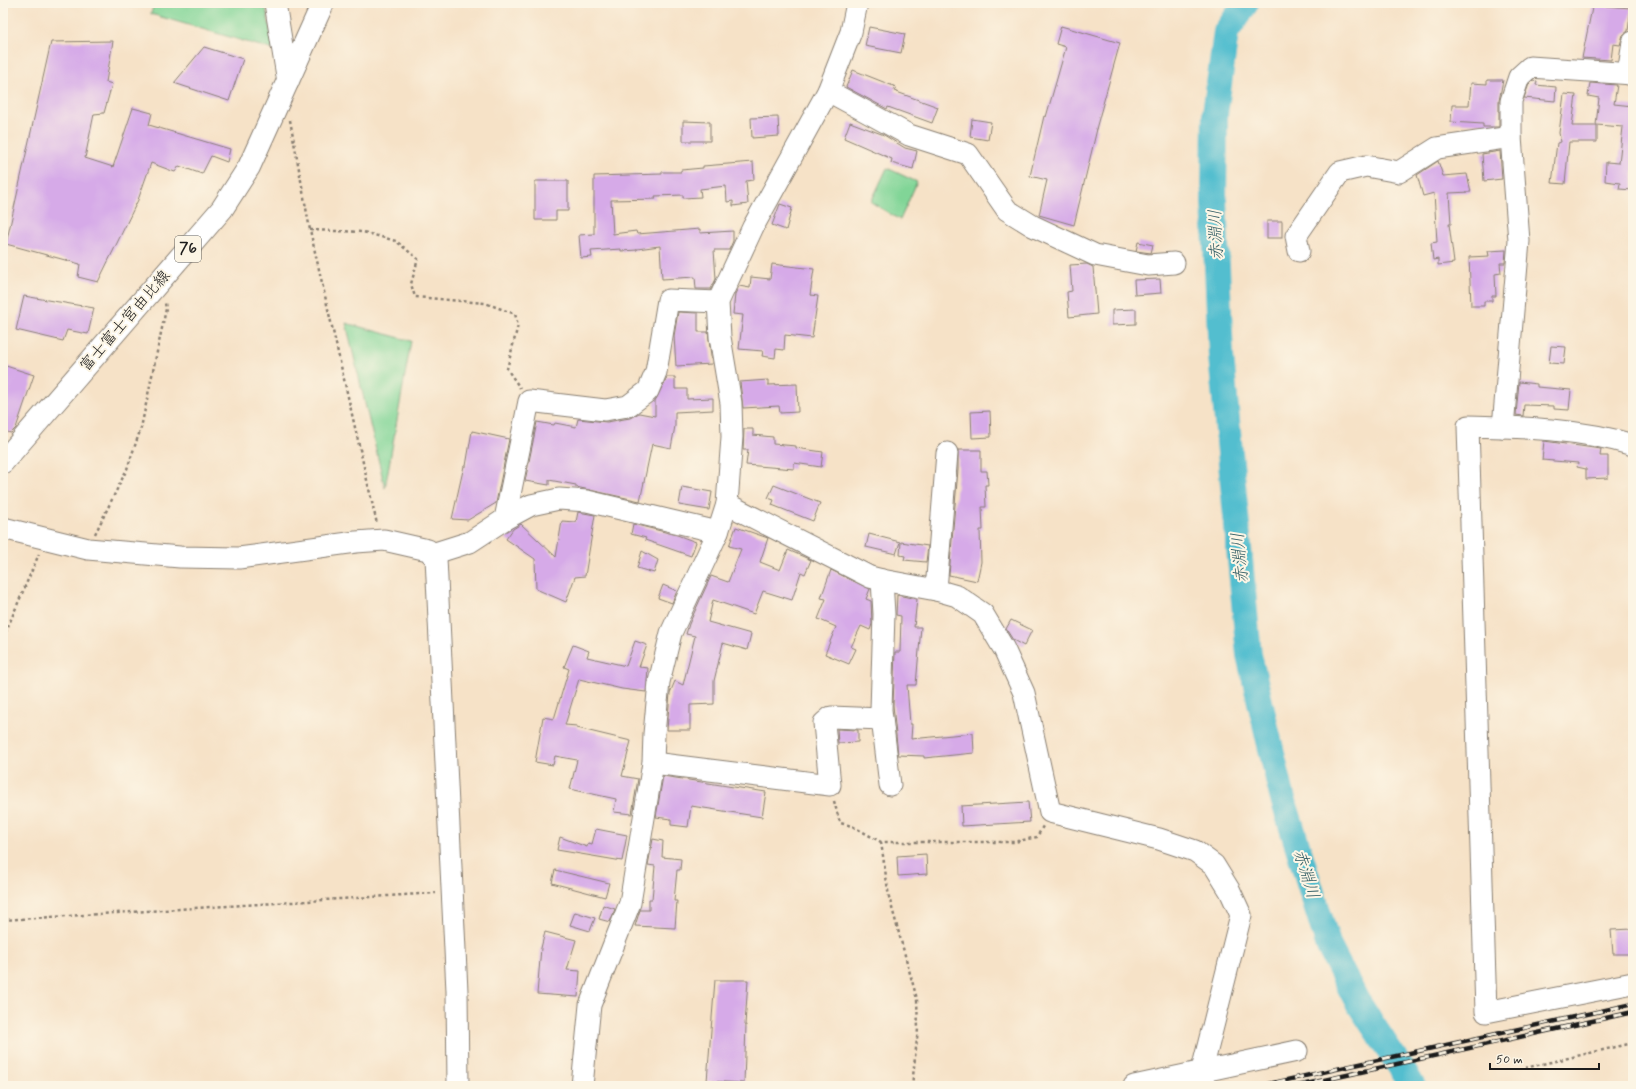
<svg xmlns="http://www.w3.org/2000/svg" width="1636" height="1089" font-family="Mynerve,'Klee One',sans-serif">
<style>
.green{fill:#81d597;stroke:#4e785a}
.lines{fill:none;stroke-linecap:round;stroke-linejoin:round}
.river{stroke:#53becf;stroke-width:26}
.building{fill:#d6aae8}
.minor-casing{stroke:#897f72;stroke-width:23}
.major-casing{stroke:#897f72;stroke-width:24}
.path{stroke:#897f72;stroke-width:2.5;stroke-dasharray:3 3;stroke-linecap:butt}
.minor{stroke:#fff;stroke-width:21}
.major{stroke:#fff;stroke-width:22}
.rail-casing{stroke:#1c1c1c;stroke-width:4.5}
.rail{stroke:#fcf5e5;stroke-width:3;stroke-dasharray:9;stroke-linecap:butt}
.labels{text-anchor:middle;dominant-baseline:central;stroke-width:4;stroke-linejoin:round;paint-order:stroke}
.shield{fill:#fcf5e5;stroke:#5f5d58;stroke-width:1}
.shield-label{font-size:15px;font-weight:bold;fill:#1c1c1c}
.street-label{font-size:16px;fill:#1c1c1c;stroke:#fcf5e5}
.water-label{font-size:17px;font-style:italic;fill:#325d64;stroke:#fcf5e5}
</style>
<rect width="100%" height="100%" fill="#fcf5e5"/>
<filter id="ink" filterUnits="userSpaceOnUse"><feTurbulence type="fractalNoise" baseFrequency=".025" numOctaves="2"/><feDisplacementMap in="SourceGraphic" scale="8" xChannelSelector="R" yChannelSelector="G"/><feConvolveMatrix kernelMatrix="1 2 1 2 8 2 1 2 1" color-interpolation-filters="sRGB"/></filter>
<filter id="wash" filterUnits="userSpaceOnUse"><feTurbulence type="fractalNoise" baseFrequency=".012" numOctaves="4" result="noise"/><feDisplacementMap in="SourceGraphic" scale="16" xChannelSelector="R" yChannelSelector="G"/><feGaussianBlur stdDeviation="0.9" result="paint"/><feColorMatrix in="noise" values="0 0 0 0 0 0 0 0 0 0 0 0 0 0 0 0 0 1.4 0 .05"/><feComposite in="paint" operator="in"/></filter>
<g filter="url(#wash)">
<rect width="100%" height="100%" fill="#f6e2c7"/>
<g class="green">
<polygon points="154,3 265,3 274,50 151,14"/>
<polygon points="887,168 917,182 900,220 871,202"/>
<polygon points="346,323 411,341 385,488"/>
</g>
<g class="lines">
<polyline class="river" points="1246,3 1226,32 1215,114 1214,200 1221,356 1249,655 1282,796 1329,947 1357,1001 1413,1086"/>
</g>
<g id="blocks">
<g class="building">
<polygon points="1593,3 1606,3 1605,6 1631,8 1628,31 1623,35 1620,45 1613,44 1611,60 1582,58"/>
<polygon points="1061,26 1120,43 1096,129 1097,129 1074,225 1039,215 1047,180 1030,176 1044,116 1046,117 1066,47 1056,44"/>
<polygon points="869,27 905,34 901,53 865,46"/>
<polygon points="113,41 106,82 112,84 104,113 94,114 85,158 113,167 133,108 152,113 149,125 230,149 227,162 211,156 202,174 179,166 175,172 151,163 138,200 98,282 78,277 80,264 6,244 51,42"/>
<polygon points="204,47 243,59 229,101 174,83"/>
<polygon points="853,70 896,87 894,91 938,107 932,123 888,107 887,109 846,87"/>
<polygon points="1487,80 1503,80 1499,101 1499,127 1483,127 1483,124 1451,122 1452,105 1469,105 1471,83 1487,84"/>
<polygon points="1533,80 1537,81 1536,85 1556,87 1555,101 1524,98 1529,84"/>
<polygon points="1590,83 1617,85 1614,104 1633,106 1633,190 1619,189 1620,183 1605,181 1606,162 1619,163 1623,127 1596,125 1599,98 1588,96"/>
<polygon points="1564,94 1576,95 1572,126 1597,126 1597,142 1569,142 1565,184 1552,183 1557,143 1561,142 1559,133"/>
<polygon points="778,117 779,136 752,138 751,118"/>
<polygon points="972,119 991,122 988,140 970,137"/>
<polygon points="683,121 710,122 710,141 683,141"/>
<polygon points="850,122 884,135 905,148 917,151 913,169 891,163 892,159 844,138"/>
<polygon points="1500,151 1502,179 1484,181 1482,154"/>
<polygon points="1438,161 1443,176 1467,174 1471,192 1449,193 1451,224 1449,224 1454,263 1438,265 1438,259 1433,260 1431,243 1437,242 1434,193 1423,196 1417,175"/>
<polygon points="753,162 754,180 746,181 748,204 733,206 733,201 727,202 726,186 700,189 701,197 683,198 683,195 655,196 656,199 611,200 613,234 636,231 637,234 700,229 700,233 733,231 733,241 729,250 714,250 716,279 711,289 696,289 695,277 662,279 660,246 637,249 637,250 621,251 621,249 591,251 592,257 581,258 579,235 594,234 594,176 662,174 662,172 681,172 681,170 703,168 703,166"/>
<polygon points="535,181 568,181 568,211 556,211 556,220 535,220"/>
<polygon points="780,204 792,208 786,230 772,225"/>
<rect x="1267" y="221" width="15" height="17"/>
<polygon points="1138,242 1153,245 1151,253 1136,251"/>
<polygon points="1506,250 1505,263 1500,263 1501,273 1495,274 1496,296 1492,296 1492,301 1484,301 1484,306 1471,306 1469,257 1489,256 1488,251"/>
<polygon points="772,264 814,269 810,295 818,296 812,338 785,335 784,350 776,349 775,358 762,356 763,351 739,349 743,315 733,314 735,294 739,286 750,288 751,277 770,279"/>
<polygon points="1087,264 1093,267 1097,314 1069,317 1067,292 1072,291 1070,265"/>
<polygon points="1160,279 1161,293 1135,295 1134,280"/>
<polygon points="24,296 94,308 88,334 67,330 63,341 16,330"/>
<polygon points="1136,309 1136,324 1112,325 1112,310"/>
<polygon points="678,312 698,313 698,332 708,332 712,364 676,366 674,336"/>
<polygon points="1551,346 1566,347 1564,364 1549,363"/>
<polygon points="3,365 34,375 16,428 11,433 3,431"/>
<polygon points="667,377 675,377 675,389 687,389 687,399 713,398 713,410 675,412 675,426 671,448 652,444 640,501 576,487 576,485 549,480 549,485 525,481 537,422 554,425 555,423 576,427 578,419 607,422 630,418 639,413 655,416 655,401"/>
<polygon points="768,380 768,385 797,384 798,412 780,413 779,406 743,408 740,382"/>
<polygon points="1519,382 1537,384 1537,387 1571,390 1569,410 1554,409 1554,406 1524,405 1523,416 1516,415"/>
<polygon points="990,411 991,437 972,438 971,412"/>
<polygon points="744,429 753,429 753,435 773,437 773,444 796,446 796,448 823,452 821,467 794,463 794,469 746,465 748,450 743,450"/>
<polygon points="472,431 509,439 496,503 468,520 452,519 464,466 466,466"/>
<polygon points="1544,441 1601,449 1600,456 1608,456 1608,478 1586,479 1586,469 1577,467 1578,463 1542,460"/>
<polygon points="958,450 981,450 981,471 987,471 988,485 985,485 986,507 982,507 983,530 980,530 981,562 977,581 949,575 958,470"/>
<polygon points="774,485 820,503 813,521 772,505 774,500 768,498"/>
<polygon points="682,487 712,492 709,510 679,505"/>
<polygon points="578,512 595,515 585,576 575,577 566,602 536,589 535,559 506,539 513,529 521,524 556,557 562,521 576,522"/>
<polygon points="633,524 677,535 696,542 691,556 645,540 646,538 631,534"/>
<polygon points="736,527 768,538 760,562 780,570 788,550 811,560 805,574 801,572 792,600 763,591 754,614 713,600 708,622 751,634 747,650 723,643 714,681 714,704 690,705 690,730 667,730 670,693 675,681 683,685 695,636 686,634 689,624 711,576 728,582 741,549 729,546"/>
<polygon points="869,534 900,542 896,554 866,547"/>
<polygon points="901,542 928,546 926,562 904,560 905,556 900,555"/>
<polygon points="642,551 658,560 654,573 637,568"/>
<polygon points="831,570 870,589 866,599 871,601 872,624 870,630 861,626 851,647 856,649 849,664 825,654 836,627 818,619 826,599 821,598"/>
<polygon points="663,585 677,591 672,603 658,598"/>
<polygon points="897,595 917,599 914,627 921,627 916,685 907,685 910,724 912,724 911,739 973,733 974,753 924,758 924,756 898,755 893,705 895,652 900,652 901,616 896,615"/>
<polygon points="1011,620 1032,630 1024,646 1013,640 1006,629"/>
<polygon points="635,641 647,645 639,667 648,668 646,692 622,689 579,679 565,725 577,726 577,728 631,741 622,776 638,779 632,814 614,812 616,799 570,789 577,760 555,756 553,765 535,762 543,717 554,719 569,669 564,667 573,645 589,651 587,657 626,666"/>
<polygon points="837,729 858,730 858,742 838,743"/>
<polygon points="663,776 766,792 762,817 691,806 688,827 671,825 671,819 656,817"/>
<polygon points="1028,802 1030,822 962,826 961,806"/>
<polygon points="596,829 627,835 622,861 557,850 560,837 587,847 588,843 592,844"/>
<polygon points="653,839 663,841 662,857 681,859 680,870 677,870 674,901 677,901 675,928 635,926 640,910 649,910 649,899 652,899 655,866 648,865"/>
<polygon points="926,854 927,874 898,876 897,856"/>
<polygon points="555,870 609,883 605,897 552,883"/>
<polygon points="603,905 615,909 610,922 599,919"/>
<polygon points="575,912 595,918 590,931 570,925"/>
<polygon points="1633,929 1633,954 1613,954 1611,930"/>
<polygon points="545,932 576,940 567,970 580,971 578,997 537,994 541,948"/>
<polygon points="715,980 748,980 745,1025 746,1025 744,1083 707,1081"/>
</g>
</g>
</g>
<g filter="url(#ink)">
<use href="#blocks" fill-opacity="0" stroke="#897f72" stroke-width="1"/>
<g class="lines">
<defs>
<g id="minor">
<polyline points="275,3 288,82"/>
<polyline points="1628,74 1633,42"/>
<polyline points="828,91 909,135 968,154 1007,210 1033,226 1095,255 1148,265 1174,263"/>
<polyline points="1299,251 1296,236 1340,172 1366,166 1399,172 1437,148 1511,137"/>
<polyline points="1503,427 1519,241 1511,137 1511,101 1519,77 1530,67 1633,74"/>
<path d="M1633,445C1581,429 1522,427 1468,426L1486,1012L1633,983"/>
<polyline points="727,504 870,577 882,580 884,614 881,710 890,785"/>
<polyline points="505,519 529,401 605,410 628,406 648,391 656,372 668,300 718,302"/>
<polyline points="3,528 88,549 180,557 239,558 356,542 384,540 428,550 436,558 457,991 458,1086"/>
<polyline points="432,554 470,542 505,519 531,505 559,499 587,501 718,532"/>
<polyline points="882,580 936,590 957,596 983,614 1004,649 1024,693 1050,812 1159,839 1195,851 1214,865 1230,891 1241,915 1202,1070 1204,1086"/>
<polyline points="936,590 947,453"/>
<polyline points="653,763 830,785 824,723 831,717 882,719"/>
<polyline points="582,1086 590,1005 630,903 653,763 654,734 659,682 671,633 718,532 727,504 732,437 731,403 720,337 718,302 753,227 828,91 851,32 857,3"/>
<polyline points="1134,1086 1297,1051"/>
</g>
<polyline id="major" points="3,462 222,209 249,167 323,3"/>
</defs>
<use href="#minor" class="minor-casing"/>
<use href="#major" class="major-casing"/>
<g class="path">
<polyline points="290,120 310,230 377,524"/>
<polyline points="310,230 363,232 396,241 418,259 411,284 415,297 485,303 515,314 518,325 507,369 520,388"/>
<polyline points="95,534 127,469 141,428 166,309 165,303"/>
<polyline points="3,638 39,554"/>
<polyline points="834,801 840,823 852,826 881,842 1014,842 1037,837 1043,826"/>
<polyline points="881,842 889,897 917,999 918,1029 912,1086"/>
<polyline points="3,920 436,893"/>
<polyline points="1525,1068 1633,1043"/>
</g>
<use href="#minor" class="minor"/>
<use href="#major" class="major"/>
<defs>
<g id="rail">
<polyline points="1259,1086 1633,1004"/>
<polyline points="1297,1086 1633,1012"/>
</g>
</defs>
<use href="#rail" class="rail-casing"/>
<use href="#rail" class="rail"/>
</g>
</g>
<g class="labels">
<rect class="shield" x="175" y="236" width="26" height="26" rx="3"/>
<g class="shield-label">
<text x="188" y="249">76</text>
</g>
<g class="street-label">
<text transform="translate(125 321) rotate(-49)">富士富士宮由比線</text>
</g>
<g class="water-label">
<text transform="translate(1216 235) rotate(-92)">赤淵川</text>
<text transform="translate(1240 558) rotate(-95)">赤淵川</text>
<text transform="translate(1306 874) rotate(73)">赤淵川</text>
</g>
</g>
<rect width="1636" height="1089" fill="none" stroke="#fcf5e5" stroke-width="16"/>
<path d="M1490 1063v6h109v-6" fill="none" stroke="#1c1c1c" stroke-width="2"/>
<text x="1496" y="1063" font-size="12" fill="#1c1c1c" stroke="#fcf5e5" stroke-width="3" paint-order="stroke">50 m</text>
</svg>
